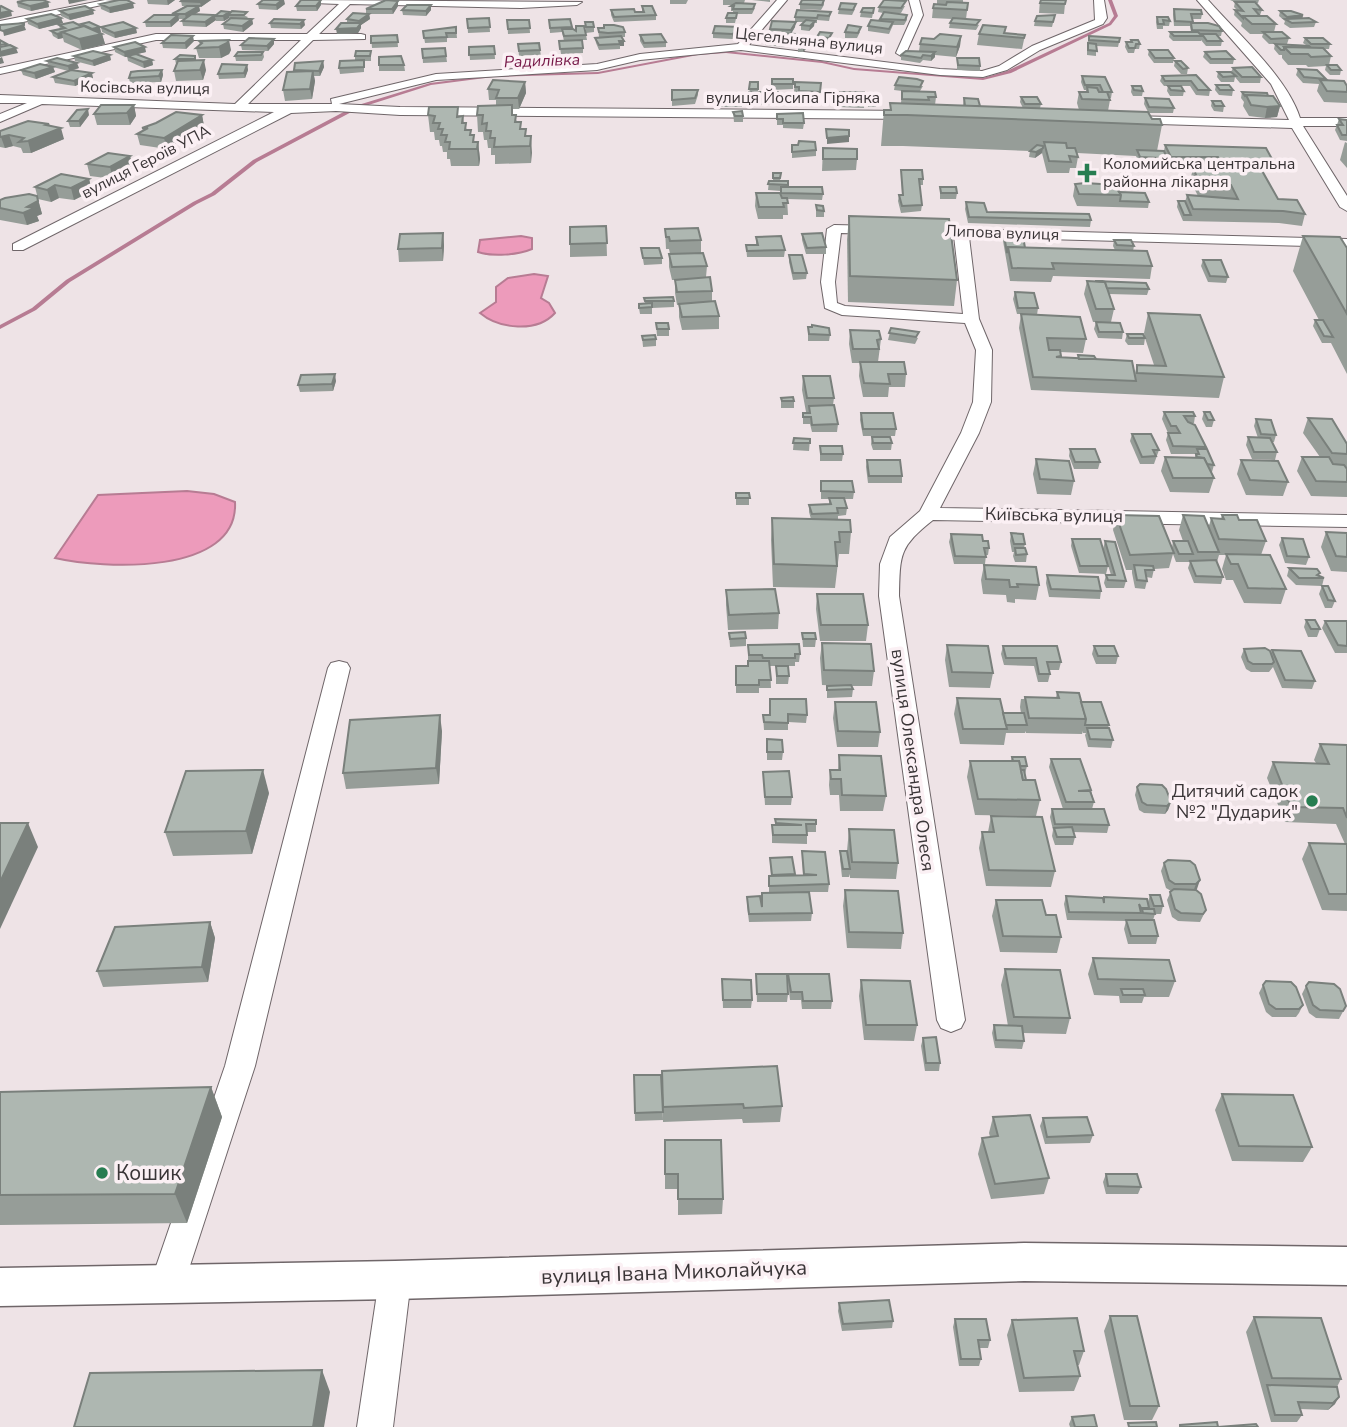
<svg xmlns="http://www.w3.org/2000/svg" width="1347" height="1427" font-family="'Nunito Sans',sans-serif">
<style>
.water{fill:#ed9bbb;stroke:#b77c93;stroke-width:2}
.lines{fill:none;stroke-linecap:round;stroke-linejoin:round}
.stream{fill:#b77c93;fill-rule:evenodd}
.minor-casing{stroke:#6f6669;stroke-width:2}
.tertiary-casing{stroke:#6f6669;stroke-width:3}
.minor{fill:#fff;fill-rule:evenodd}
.tertiary{fill:#fff;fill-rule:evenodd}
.wall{fill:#969d98}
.shaded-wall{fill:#7a807c}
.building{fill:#aeb7b1;stroke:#7a807c;stroke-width:2}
.poi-dot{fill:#277d51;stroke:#fbf0f4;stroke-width:2.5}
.labels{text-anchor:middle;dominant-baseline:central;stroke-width:7;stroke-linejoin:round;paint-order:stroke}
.far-street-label{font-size:16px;fill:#3a3537;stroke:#fbf0f4}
.far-water-label{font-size:16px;font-style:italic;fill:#761948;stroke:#fbf0f4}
.far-poi-label{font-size:16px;fill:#3a3537;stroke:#fbf0f4;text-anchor:start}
.street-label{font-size:18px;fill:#3a3537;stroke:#fbf0f4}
.poi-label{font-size:18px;fill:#3a3537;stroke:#fbf0f4;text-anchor:end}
.near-poi-label{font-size:21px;fill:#3a3537;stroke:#fbf0f4;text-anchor:start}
.near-street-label{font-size:21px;fill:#3a3537;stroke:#fbf0f4}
</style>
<rect width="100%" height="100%" fill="#eee3e6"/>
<g class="water">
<path d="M521,236L532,238V249C517,255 493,257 478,252L480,240Z"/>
<path d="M534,274L548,276L541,298L549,303L555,313C537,333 499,329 480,313L496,302V287L508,278Z"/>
<path d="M187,491L214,494L235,502C239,576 102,569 55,558L98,495Z"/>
</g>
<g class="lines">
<polygon class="stream" points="1108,0 1112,0 1118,16 1111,25 1011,73 983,80 854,70 822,63 726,53 698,55 598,74 493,77 431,85 359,108 257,162 215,195 197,204 70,282 36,310 0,329 0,325 32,308 66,280 193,202 211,193 253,160 355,106 430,83 493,75 598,72 698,53 726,51 822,61 854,68 983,78 1007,71 1109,23 1114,16"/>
<defs>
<g id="minor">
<polygon points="105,0 120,1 0,27 0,21"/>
<polygon points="308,0 582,2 577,5 521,8 350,4 319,34 361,34 365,35 365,39 313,40 248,104 332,104 331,99 436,74 597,64 640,54 738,44 777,0 787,0 749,45 940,69 982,71 999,66 1032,46 1095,20 1094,0 1104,0 1107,18 1103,24 1040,50 1007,70 983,77 940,75 741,50 640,60 597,70 436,80 339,104 400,107 913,111 919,115 913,119 400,115 336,111 291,113 23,250 13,250 13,244 274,112 42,104 0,122 0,114 27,103 0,103 0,95 235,104 301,40 156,40 0,74 0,68 156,34 307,34 339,4 313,3"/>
<polygon points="909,0 919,0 923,15 906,53 901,56 896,53 913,15"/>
<path d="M1197,0H1208C1237,33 1287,77 1300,118H1347V126H1303L1347,196V211L1340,207L1292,128L1126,123V117L1130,116L1289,120L1271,84Z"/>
<path d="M834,225L879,226L886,230L879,234L841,233L835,282L837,303L845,306L963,314L954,236L920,235L915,234V228L1347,239V247L969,237L979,319L992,350L991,402L979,433L940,508L1347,515V527L933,520C899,547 900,554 899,596L965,1020L961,1028L951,1032L941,1028L937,1020L879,596L880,564L890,537L920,511L961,433L973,402L976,350L965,323L842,315L825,308L821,282L827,229Z"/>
<polygon points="339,661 347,663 350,668 255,1066 184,1284 179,1295 167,1300 155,1295 150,1284 225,1066 328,668 331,663"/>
<polygon points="395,1264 407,1269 411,1280 393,1427 357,1427 379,1280 383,1269"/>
</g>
<polygon id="tertiary" points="1024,1243 1347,1247 1347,1285 1024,1281 395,1299 0,1306 0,1268 395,1261"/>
</defs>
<use href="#minor" class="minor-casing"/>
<use href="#tertiary" class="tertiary-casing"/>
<use href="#minor" class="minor"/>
<use href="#tertiary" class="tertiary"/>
</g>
<g class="wall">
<polygon points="147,0 175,0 168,5 148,4"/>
<polygon points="182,0 211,0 201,7 199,7 200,11 195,14 216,20 206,27 183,26 182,21 185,19 179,19 179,20 171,27 146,27 145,22 172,15 172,14 185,6 182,6 181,1"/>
<polygon points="321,0 321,5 317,11 297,11 296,6"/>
<polygon points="670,0 688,0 686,4 670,4"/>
<polygon points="723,0 745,0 744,3 755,8 752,14 737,14 735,23 726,23 726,18 733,13 733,11 731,11 731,6 732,5 723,5"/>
<polygon points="752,0 770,0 770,2"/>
<polygon points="824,0 824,5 821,10 800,9 800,4"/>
<polygon points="937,0 963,0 963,2 968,3 966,19 979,25 976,30 949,28 950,23 952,19 932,18 933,8 937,4"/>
<polygon points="1040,0 1065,4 1064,14 1039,13"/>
<polygon points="1230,0 1259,0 1258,3 1256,3 1262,10 1260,15 1259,15 1276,24 1274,32 1289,38 1287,44 1269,44 1262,37 1263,34 1250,34 1241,26 1242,23 1234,15 1235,10 1237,10 1234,7 1235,2"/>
<polygon points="17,2 48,2 49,7 31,11 18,7"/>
<polygon points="100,4 134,8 110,13 101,9"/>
<polygon points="258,4 285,4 277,10 259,9"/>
<polygon points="398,6 393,14 366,14 366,9"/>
<polygon points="642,6 656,15 656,20 614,22 611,15 611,10 642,12"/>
<polygon points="905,6 901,13 890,13 907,15 907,20 904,25 893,25 889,34 868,31 868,26 880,21 883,13 878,12 879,7"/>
<polygon points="874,8 872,18 860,17 861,12"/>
<polygon points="839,9 855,9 852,15 838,14"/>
<polygon points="1174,9 1202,14 1201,19 1192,19 1192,23 1222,31 1221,36 1218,36 1222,41 1221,46 1206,46 1201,40 1201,41 1173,41 1169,37 1170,32 1191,32 1190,26 1174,26 1173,14"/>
<polygon points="402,10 431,10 426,16 403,15"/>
<polygon points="60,11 94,14 70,20 61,16"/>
<polygon points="232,11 248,17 246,19 252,19 253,24 243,32 224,29 223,24 229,19 229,18 224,21 216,21 215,16 229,12 230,14"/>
<polygon points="1280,11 1303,15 1302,19 1316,22 1314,27 1290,28 1284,24 1285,21 1279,16"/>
<polygon points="831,12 829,21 817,20 817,23 814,23 814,26 809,31 801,30 801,25 804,22 795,22 795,17"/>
<polygon points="369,14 370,19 361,25 361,28 358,33 337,34 347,23 347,19"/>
<polygon points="1055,15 1052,27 1034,26 1035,21"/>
<polygon points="1157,17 1170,21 1169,26 1163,26 1163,29 1157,29 1156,22"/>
<polygon points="61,18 63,23 39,29 28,24 27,19"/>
<polygon points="489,18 490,32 468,33 467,19"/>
<polygon points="274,19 305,25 301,29 271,28 270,23"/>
<polygon points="570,19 572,29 586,35 587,40 576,40 583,48 583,53 561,54 559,41 564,41 562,32 550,33 549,20"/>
<polygon points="507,20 529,20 530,33 508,34"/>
<polygon points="585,22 594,27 594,32 586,33"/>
<polygon points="81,24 101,32 99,33 102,34 105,44 82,50 64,42 63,38 58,39 53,36 51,31 60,29 59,25 82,26"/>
<polygon points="101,27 137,33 115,38 102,32"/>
<polygon points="456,27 457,38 447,38 447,42 425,43 423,31"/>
<polygon points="739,27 738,37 732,39 713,38 713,33"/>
<polygon points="795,27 791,34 794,39 785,47 765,45 765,39 771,34 770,34 770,29"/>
<polygon points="1006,27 1005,33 1025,35 1022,49 977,45 979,34"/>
<polygon points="598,28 625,32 625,37 621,37 624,41 624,46 620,46 620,49 599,50 596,43 595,38 605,37 599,37"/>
<polygon points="845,32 860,32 857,38 845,38"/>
<polygon points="397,35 398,47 372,48 371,36"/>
<polygon points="640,35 666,42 666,47 644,48 640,41"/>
<polygon points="961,36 960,46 956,57 935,55 935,57 931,61 923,60 920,63 901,60 901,55 919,51 920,44 934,39"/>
<polygon points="1089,36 1120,38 1118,47 1096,46 1096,56 1087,55 1087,48"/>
<polygon points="817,37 831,38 829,43 817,42"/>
<polygon points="1305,38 1330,44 1329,49 1325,49 1331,56 1329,65 1341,70 1340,75 1330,75 1325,70 1326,66 1308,67 1306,65 1288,65 1282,58 1282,55 1279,55 1274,49 1275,44 1306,45 1303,43"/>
<polygon points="274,39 274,44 268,51 242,50 241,45"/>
<polygon points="1131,40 1140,44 1139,49 1135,49 1134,53 1128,53 1125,47 1126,42 1130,42"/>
<polygon points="194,41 186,49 163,48 162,43"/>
<polygon points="199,41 231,50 229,54 221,58 199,58 196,48 200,45"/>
<polygon points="810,41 809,46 803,52 798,52 798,47"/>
<polygon points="518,44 540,50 541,56 519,56"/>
<polygon points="494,46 495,59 470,60 469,47"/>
<polygon points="114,47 146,52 137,54 152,60 153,65 144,68 128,61 127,56 125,57 115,52"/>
<polygon points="445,48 447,62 423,63 422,49"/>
<polygon points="1149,50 1174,58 1173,63 1154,63 1148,55"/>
<polygon points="371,51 371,61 364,61 364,72 340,74 339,68 355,61 355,56"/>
<polygon points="263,52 264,57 262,61 236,61 235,56"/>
<polygon points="1205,52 1234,59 1233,64 1210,64 1203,57"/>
<polygon points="74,56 111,60 94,66 75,61"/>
<polygon points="195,56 196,60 206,70 203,80 176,81 174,71 176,64 175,59"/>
<polygon points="957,58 980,66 980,71 957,70"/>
<polygon points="47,61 79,68 73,70 93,78 75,86 55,83 53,77 68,71 53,67 55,72 36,79 23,75 21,70 49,65"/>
<polygon points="323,61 324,67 320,76 314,76 315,81 312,99 285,101 283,90 294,72 295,63"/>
<polygon points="1175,61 1188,68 1187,74 1181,74 1174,66"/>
<polygon points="247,65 248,70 245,78 219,79 218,74"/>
<polygon points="379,65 404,65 405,71 379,71"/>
<polygon points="1233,68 1261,77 1260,83 1240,83 1235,77 1234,82 1221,82 1217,77 1218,72 1231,72"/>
<polygon points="1298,69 1326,79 1325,81 1347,86 1347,103 1324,102 1317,91 1319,84 1303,83 1296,75"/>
<polygon points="162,70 163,75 161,82 130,83 129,78"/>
<polygon points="1196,75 1210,90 1209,96 1196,95 1190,86 1181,86 1184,91 1183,96 1170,96 1167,91 1168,86 1164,86 1160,81 1162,76"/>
<polygon points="1082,76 1105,77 1112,92 1111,98 1109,98 1110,100 1108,111 1148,112 1144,104 1145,98 1174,108 1173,113 1148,113 1152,119 1162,125 1157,151 1164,151 1165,145 1273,161 1270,172 1263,172 1278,199 1305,214 1302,226 1279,223 1183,221 1177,207 1178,201 1185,202 1187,195 1198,196 1190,180 1193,169 1161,168 1159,164 1139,163 1136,156 1077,153 1078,157 1076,168 1070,168 1069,173 1047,173 1042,153 1035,158 1029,157 1030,151 903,146 881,146 884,110 890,110 890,103 901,103 902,91 894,90 895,85 923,86 920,91 936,97 935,105 963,106 964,98 980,106 1023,108 1020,102 1021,97 1041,104 1040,108 1079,110 1077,103 1079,92 1086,92 1086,90 1084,90 1081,82"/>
<polygon points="772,79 793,79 793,89 772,90"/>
<polygon points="525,82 526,93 519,109 513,109 513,115 526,136 531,136 531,163 495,164 495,155 491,155 491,148 488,148 487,140 484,140 483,132 478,132 477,115 496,105 496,100 489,100 488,89"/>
<polygon points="750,82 758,82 758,92 778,92 778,105 756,105 756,103 749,102"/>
<polygon points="795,82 821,83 819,98 814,97 813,106 789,105 789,99 799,93 794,92"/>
<polygon points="1216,85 1233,90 1232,96 1219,95 1215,90"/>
<polygon points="1132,86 1143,91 1142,96 1133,96 1131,92"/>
<polygon points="672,90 698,90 698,95 695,104 672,106"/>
<polygon points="840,92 864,102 864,108 839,107"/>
<polygon points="1242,92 1268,96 1280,106 1277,117 1265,118 1249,116 1243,106 1244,102 1241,98"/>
<polygon points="718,96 742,102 742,107 718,107"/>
<polygon points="868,97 877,97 876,107 868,107"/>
<polygon points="1212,101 1224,106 1223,112 1214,111 1211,106"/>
<polygon points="134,105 136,116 130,125 97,125 94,114"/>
<polygon points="733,112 743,116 743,122 734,122"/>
<polygon points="777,114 804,123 803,129 783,128 783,125 777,125"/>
<polygon points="89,115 80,127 70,127 68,121"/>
<polygon points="202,115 204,126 167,149 140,145 137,134 143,131 142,128"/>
<polygon points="428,115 463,116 464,123 467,130 471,130 471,135 475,142 478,142 480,159 479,166 451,166 450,159 447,159 447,152 443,152 442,146 440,146 439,140 435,140 434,132 430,132"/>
<polygon points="1339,119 1347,120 1347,141 1340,140 1335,130"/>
<polygon points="49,124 50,126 64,139 31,153 23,153 21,148 13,146 5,148 0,147 0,131"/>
<polygon points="1345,142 1347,143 1347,168 1340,160"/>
<polygon points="823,148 857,159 856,170 822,171"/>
<polygon points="816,150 816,156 792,158 792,151"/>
<polygon points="130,156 133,168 113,179 90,176 87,164"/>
<polygon points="901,170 923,179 923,185 920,185 922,205 921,211 901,213 898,201 899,195 902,195"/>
<polygon points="773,173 781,173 780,181 788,181 788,187 823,194 822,200 787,199 788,215 783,215 783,219 758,219 755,206 756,193 781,193 781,191 768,190 769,181 773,181"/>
<polygon points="89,179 92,191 74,200 59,198 51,202 38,199 42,214 37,216 39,221 27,225 0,220 0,200 37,195 35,187"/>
<polygon points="1075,184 1119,192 1149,202 1148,208 1077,206 1073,196"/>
<polygon points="940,187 957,193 956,199 940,199"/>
<polygon points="966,202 987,212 1091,220 1090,227 968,223 965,209"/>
<polygon points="816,205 824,211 824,217 816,217"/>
<polygon points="849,216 957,280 954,306 848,302 847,240"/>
<polygon points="606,226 607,256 570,257 570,244"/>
<polygon points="665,229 701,240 701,253 670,254 669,249 666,249"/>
<polygon points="443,233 444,246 443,261 399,262 398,249"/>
<polygon points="802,234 826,247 826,254 806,254 802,240"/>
<polygon points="1004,235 1025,248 1115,250 1113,246 1114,240 1134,246 1133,251 1152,266 1150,279 1053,276 1051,282 1010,281 1003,241"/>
<polygon points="1303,236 1347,248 1347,374 1331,343 1322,343 1313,326 1315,320 1319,320 1293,271"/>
<polygon points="756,237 785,250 784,257 747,257 746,245 756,245"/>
<polygon points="641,248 662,258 662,264 644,265"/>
<polygon points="669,254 707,266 706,277 712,291 712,301 719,316 719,329 682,330 679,317 679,305 677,305 675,293 675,280 672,280 669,267"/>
<polygon points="789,255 807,273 806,279 793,280 789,262"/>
<polygon points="1203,260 1228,277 1226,283 1208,282 1201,266"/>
<polygon points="1087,281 1149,289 1147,295 1109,294 1114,309 1111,322 1123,332 1122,339 1098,338 1094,329 1096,322 1093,322 1084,294"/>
<polygon points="1015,292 1038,308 1037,315 1086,339 1083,353 1060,352 1060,358 1078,358 1078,355 1096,359 1135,373 1137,365 1154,365 1145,338 1144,345 1128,345 1125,341 1127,334 1145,338 1144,333 1148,313 1224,377 1219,398 1031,390 1019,328 1021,314 1017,314 1013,299"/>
<polygon points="644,298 674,301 674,307 652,308 652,314 640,314 639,308 645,303"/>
<polygon points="656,323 669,329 669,336 657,336"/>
<polygon points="808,327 830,335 829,341 808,341"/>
<polygon points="891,328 918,338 915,344 888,340"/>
<polygon points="850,330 881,339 878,362 906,374 905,387 889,387 888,397 863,397 859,376 860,363 852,363 849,344"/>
<polygon points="642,336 656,339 656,346 643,347"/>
<polygon points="803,376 834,398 833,405 838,424 837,432 812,432 810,424 803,424 803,413 809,413 809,412 806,412 802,390"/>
<polygon points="336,381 333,391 300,392 298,385"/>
<polygon points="781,398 794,401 794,408 781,408"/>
<polygon points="1164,412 1195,416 1194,423 1191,423 1206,447 1206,449 1214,465 1212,472 1211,472 1214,478 1209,493 1170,492 1161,471 1165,457 1195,457 1195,454 1171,454 1166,440 1168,433 1162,419"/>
<polygon points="1204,412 1214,420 1212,427 1206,427 1202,419"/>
<polygon points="861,413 896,429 895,436 863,436 860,420"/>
<polygon points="1308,418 1347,444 1347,497 1311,496 1297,471 1302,457 1320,457 1303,433"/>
<polygon points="1256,419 1276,435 1274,442 1272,442 1277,452 1275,460 1252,459 1246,445 1248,437 1258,438 1254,426"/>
<polygon points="1132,434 1159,450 1154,464 1140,464 1130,441"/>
<polygon points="872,437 892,443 891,450 873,450 871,444"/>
<polygon points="794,438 810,439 809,451 793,450"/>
<polygon points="820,446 843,454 842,461 820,461"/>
<polygon points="1070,449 1100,462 1098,469 1074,469 1069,456"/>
<polygon points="1036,459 1074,481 1071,495 1037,494 1033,474"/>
<polygon points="867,460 902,476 902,483 868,483 866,467"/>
<polygon points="1241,460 1288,482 1283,496 1246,495 1237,474"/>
<polygon points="821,481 854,492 853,499 844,499 847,508 846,515 838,516 838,520 851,532 849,554 839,554 835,588 773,587 771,540 772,518 811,519 809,512 809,505 829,504 829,499 821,499"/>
<rect x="736" y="493" width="13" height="12"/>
<polygon points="1116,515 1172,548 1173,541 1183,541 1179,530 1183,515 1209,526 1211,518 1221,519 1222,515 1239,520 1266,541 1261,555 1286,589 1281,604 1244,603 1233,580 1226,580 1222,569 1226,555 1219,555 1217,562 1223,577 1221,584 1194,583 1188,568 1190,562 1176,562 1173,554 1169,568 1154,569 1152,578 1146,577 1147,581 1145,589 1135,588 1132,573 1132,570 1126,570 1113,530"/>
<polygon points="1326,532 1347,533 1347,572 1331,571 1321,547"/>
<polygon points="1011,533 1025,544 1024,548 1027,554 1026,562 1015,562 1013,556 1014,552 1012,552 1010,541"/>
<polygon points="951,534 983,541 989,548 988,555 986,555 985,564 954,564 949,542"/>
<polygon points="1282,538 1309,557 1306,565 1285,563 1279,545"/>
<polygon points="1072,539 1108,566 1106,574 1079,573 1071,546"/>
<polygon points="1105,541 1126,581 1124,588 1106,588 1104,583 1106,575 1111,575 1103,549"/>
<polygon points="984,565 1039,585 1036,600 1015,599 1015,603 1007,602 1006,595 983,594 981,580"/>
<polygon points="1289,568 1319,576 1324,578 1322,586 1296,585 1287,576"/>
<polygon points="1047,575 1101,591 1100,599 1049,597 1046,583"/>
<polygon points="1322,586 1335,601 1332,608 1325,608 1319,594"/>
<polygon points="726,590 779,613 778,629 728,630 726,605"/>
<polygon points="817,594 868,625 866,641 820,641 816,609"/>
<polygon points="1306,620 1320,629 1317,637 1308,637 1304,627"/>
<polygon points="1325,621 1347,621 1347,653 1335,653 1322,628"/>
<polygon points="729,633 746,638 746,646 730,647"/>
<polygon points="802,633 816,639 815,647 803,647"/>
<polygon points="822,643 874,671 872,686 851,686 853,689 852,697 827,698 827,686 845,686 822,685 820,658"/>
<polygon points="748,645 800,654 799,662 795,662 795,666 770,666 771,688 759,688 759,693 736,693 736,666 747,666 748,661"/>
<polygon points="947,645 993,673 990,688 949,687 945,660"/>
<polygon points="1003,646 1061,662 1059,670 1049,670 1050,674 1048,682 1038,682 1034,666 1004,665 1001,654"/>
<polygon points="1094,646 1118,656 1116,664 1096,664 1092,654"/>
<polygon points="1244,649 1271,653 1272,650 1315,681 1312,689 1282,688 1273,667 1269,672 1251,672 1246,669 1241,657"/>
<polygon points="776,666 789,676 788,684 776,684"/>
<polygon points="1057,692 1081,702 1109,725 1108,728 1113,740 1111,748 1088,747 1085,735 1086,733 1083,733 1083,731 1082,734 1026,733 1026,731 1025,733 1006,733 1004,745 960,744 954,714 957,698 1003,713 1021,713 1020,707 1021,699 1024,699 1025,697 1056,698"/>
<polygon points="770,699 807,715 806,723 788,722 788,730 764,730 763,715 769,715"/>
<polygon points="835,702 880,732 878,747 837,747 833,718"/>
<polygon points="442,731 439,784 346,789 343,773"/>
<polygon points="767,739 783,752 782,760 767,760"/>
<polygon points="1320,744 1347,745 1347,911 1322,910 1302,859 1309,843 1345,844 1336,824 1285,822 1267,778 1273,762 1316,763 1314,760"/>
<polygon points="839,755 886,796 883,811 840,811 839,795 830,795 829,785 830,770 838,770"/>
<polygon points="1012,757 1027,766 1025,774 1026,780 1040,800 1036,816 975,815 967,777 970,761 1011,761"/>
<polygon points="1051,759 1091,790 1094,802 1092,809 1109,825 1107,833 1073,832 1075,837 1073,845 1055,845 1052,836 1053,830 1050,817 1052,809 1063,809 1049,767"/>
<polygon points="763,772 792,797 791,805 765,805"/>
<polygon points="1137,787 1171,802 1168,810 1165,814 1144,813 1139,810 1135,795"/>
<polygon points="269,793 252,854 173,856 165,832"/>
<polygon points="991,816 1055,871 1051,887 986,886 979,848 982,832 988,832"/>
<polygon points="775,819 816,824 816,832 807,832 807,844 772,843 772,825 775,825"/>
<polygon points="849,829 898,863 896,879 850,878 850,874 849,877 842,877 840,859 840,851 847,851"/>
<polygon points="802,851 829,884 828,892 809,892 812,913 811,921 749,922 747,905 747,897 761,901 769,893 769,876 771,876 770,858 792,857 795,876 803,876"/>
<polygon points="1190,861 1197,889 1196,890 1206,910 1200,922 1178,921 1172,917 1167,900 1171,891 1166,888 1161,871 1164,863"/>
<polygon points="845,890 903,933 901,949 847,948 843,906"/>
<polygon points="1150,895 1163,906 1161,914 1155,914 1153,920 1158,936 1156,944 1128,944 1124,929 1126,921 1067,920 1064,904 1066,896 1103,900 1104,897 1148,902"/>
<polygon points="996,900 1046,915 1061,937 1057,953 1000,952 992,916"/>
<polygon points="210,922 215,938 208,982 103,987 97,971"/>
<polygon points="1093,958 1175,981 1169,997 1144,997 1142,1003 1120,1003 1119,996 1094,995 1088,974"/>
<polygon points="1005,969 1070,1018 1066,1034 1023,1033 1024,1041 1022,1049 995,1048 992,1033 994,1025 1008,1026 1001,985"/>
<polygon points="756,974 788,994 787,1002 757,1002"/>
<polygon points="788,974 832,1001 831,1009 802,1009 801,1000 790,1000 788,982"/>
<polygon points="722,979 752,1000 751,1008 723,1008"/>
<polygon points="861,980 917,1025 914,1041 864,1040 859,996"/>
<polygon points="1263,985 1303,1005 1299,1013 1296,1017 1272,1017 1266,1012 1259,993"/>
<polygon points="1306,986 1346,1006 1339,1019 1316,1018 1309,1013 1302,994"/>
<polygon points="923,1038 940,1063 939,1071 925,1071 921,1046"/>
<polygon points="662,1071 782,1106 780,1122 743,1123 742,1119 663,1122"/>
<polygon points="634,1075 661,1075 663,1120 635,1121"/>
<polygon points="211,1087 222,1117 187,1223 0,1225 0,1092"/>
<polygon points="1222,1094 1312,1147 1303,1162 1232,1161 1215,1110"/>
<polygon points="993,1117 1049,1178 1044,1194 991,1199 978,1154 982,1138 990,1137 989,1133"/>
<polygon points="1043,1118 1093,1135 1090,1143 1045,1144 1040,1126"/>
<polygon points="665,1140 723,1199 722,1214 678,1215 678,1189 665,1189"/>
<polygon points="1106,1174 1141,1187 1138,1194 1106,1194 1103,1182"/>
<polygon points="839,1303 893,1321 892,1328 842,1331 838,1311"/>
<polygon points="1110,1316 1159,1406 1152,1420 1124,1420 1104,1331"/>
<polygon points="1254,1317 1341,1379 1337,1387 1335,1404 1328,1410 1300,1409 1302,1415 1297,1422 1271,1422 1246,1332"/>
<polygon points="955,1319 990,1340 988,1348 979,1348 981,1359 979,1366 959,1366 953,1327"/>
<polygon points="1012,1320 1084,1351 1079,1365 1077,1365 1080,1376 1074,1391 1019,1392 1007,1335"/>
<polygon points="1072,1417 1097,1427 1070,1427 1069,1424"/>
</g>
<g class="shaded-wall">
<polygon points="68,0 88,0 69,4"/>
<polygon points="167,0 175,0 168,5"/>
<polygon points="203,0 211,0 201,7 200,2"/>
<polygon points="282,0 284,0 285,4 277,10 276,5"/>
<polygon points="321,0 321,5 317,11 316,6"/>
<polygon points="398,1 398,6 393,14 392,9"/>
<polygon points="48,2 49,7 31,11 30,6"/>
<polygon points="133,3 134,8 110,13 109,8"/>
<polygon points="431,5 431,10 426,16 426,11"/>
<polygon points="199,6 200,11 186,19 185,14"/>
<polygon points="93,10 94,14 70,20 68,15"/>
<polygon points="11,11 12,16 0,19 0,13"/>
<polygon points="229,12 229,18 224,21 223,16"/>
<polygon points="369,14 370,19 361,25 361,28 358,33 337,34 336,29 360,24 359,21"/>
<polygon points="178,15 179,20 171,27 170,22"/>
<polygon points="215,15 216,20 206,27 205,22"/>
<polygon points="1303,15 1302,20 1287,20 1287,17"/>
<polygon points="61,18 63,23 39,29 37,24"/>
<polygon points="252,19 253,24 243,32 242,26"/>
<polygon points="304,20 305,25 301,29 300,24"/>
<polygon points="815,21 814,26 809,31 810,26"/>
<polygon points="796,22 795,27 790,35 791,30"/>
<polygon points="24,25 26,30 4,36 3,31"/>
<polygon points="100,27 101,32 93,34 92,29"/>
<polygon points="739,27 738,37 732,39 732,34"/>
<polygon points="136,28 137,33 115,38 114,33"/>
<polygon points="62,33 63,38 58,39 57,34"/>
<polygon points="102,34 105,44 82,50 79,39"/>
<polygon points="794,34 794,39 785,47 786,42"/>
<polygon points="193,36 194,41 186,49 185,43"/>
<polygon points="961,36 960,46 956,57 957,47"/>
<polygon points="274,39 274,44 268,51 267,46"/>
<polygon points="229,40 231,50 229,54 221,58 219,47"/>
<polygon points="619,41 624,41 624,46 620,46"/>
<polygon points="810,41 809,46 803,52 803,47"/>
<polygon points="145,47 146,52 125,57 124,52"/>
<polygon points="16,48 18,53 0,57 0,52"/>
<polygon points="935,52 935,57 931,61 931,56"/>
<polygon points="110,55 111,60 94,66 92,61"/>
<polygon points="2,57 4,63 0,64 0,58"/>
<polygon points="152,60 153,65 144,68 143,62"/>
<polygon points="204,60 206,70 203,80 200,70"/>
<polygon points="323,61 324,67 320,76 319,71"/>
<polygon points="77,63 79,68 69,71 68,66"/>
<polygon points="247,65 248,70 245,78 244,73"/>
<polygon points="53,67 55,72 36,79 34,73"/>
<polygon points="162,70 163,75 161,82 159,76"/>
<polygon points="313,71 315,81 312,99 310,89"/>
<polygon points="92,73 93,78 75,86 74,81"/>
<polygon points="525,82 526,93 519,109 518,98"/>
<polygon points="134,105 136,116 130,125 127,113"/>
<polygon points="1280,106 1277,117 1265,118 1267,107"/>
<polygon points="88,109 89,115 80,127 79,121"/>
<polygon points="202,115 204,126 167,149 164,138"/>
<polygon points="49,124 52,132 61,128 64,139 31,153 28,141 46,125"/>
<polygon points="9,135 13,146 5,148 1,137"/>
<polygon points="531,136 532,153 531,163 530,146"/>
<polygon points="849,136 849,142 827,144 827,138"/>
<polygon points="478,142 480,159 479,166 477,149"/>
<polygon points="1043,148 1042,153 1035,158 1036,152"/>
<polygon points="130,156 133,168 113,179 110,167"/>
<polygon points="89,179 92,191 74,200 71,188"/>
<polygon points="55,185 59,198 51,202 47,190"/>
<polygon points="37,196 42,214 37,216 39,221 27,225 23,213"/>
<polygon points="443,233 444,246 443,261 442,248"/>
<polygon points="335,374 336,381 333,391 332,384"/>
<polygon points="440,715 442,731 439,784 436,768"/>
<polygon points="263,770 269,793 252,854 246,831"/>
<polygon points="1171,802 1168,810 1165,814 1167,806"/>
<polygon points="28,823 38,847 0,929 0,882"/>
<polygon points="1200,880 1197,889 1193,892 1196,884"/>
<polygon points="210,922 215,938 208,982 202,967"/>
<polygon points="211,1087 222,1117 187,1223 175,1194"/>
<polygon points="322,1370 330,1392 324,1427 313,1427"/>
<polygon points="1339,1397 1335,1404 1328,1410 1333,1403"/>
</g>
<g class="building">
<polygon points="27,0 43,0 48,2 30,6 17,2"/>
<polygon points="119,0 127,0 133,3 109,8 100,4"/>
<polygon points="182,0 203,0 200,2 181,1"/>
<polygon points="263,0 282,0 276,5 258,4"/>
<polygon points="301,0 321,0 316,6 296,6"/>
<polygon points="386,0 398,1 392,9 366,9"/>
<polygon points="802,0 824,0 822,5 800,4"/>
<polygon points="884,0 888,0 906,1 901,8 879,7"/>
<polygon points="1041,0 1066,0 1065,4 1040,3"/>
<polygon points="947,2 968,3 967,10 933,8 934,4 946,5"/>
<polygon points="1235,2 1255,2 1262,10 1254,9 1260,16 1243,16 1243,18 1235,10 1243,11"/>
<polygon points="736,3 755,4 753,9 733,9 734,6 731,6"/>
<polygon points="841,3 856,4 853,10 839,9"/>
<polygon points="407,5 431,5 426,11 402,10"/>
<polygon points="1,6 11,11 0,13 0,7"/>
<polygon points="85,6 93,10 68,15 60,11"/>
<polygon points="187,6 199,6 185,14 172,14"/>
<polygon points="642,6 652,6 656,15 614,17 611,10 634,9 635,12 644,12"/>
<polygon points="863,8 874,8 873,13 861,12"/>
<polygon points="1174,9 1201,10 1202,14 1191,14 1193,22 1175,21"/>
<polygon points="797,10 831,12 829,16 818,15 817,18 795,17"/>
<polygon points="221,11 229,12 223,16 215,16"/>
<polygon points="232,11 247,12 244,15 228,15"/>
<polygon points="1280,11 1291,11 1303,15 1287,17"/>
<polygon points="884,12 907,15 905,20 880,19"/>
<polygon points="353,13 369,14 359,21 347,19"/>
<polygon points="728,13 737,13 736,18 726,18"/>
<polygon points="51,14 61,18 37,24 27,19"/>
<polygon points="192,14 215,15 205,22 182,21"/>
<polygon points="154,15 178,15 170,22 145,22"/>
<polygon points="1055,15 1053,22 1035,21 1037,16"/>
<polygon points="1243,16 1267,16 1276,24 1252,24"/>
<polygon points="1157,17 1168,17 1170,21 1163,20 1164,24 1158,24"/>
<polygon points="231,18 252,19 242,26 223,24"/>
<polygon points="489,18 490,27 468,28 467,19"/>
<polygon points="953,18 980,20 976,25 950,23"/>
<polygon points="1309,18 1316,22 1292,23 1285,19"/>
<polygon points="274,19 304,20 300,24 270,23"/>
<polygon points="570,19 572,27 550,28 549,20"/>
<polygon points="507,20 529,20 530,28 508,29"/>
<polygon points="806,20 815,21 810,26 801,25"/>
<polygon points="871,20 893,22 889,29 868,26"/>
<polygon points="772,21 796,22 791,30 770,29"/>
<polygon points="73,22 83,27 57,34 51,31 65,28 59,25"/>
<polygon points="89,22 100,27 92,29 81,24"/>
<polygon points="123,22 136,28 114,33 101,27"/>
<polygon points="585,22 593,22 594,27 586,27"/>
<polygon points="24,23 24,25 3,31 0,30 0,25"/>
<polygon points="341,23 361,23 357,28 336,29"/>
<polygon points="1191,23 1208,23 1219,26 1222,31 1192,30"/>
<polygon points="604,25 614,25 623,27 625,32 608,33 599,32 598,28 604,28"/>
<polygon points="848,25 861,27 858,33 845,32"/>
<polygon points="983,25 1006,27 1004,33 1025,35 1024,38 979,34"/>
<polygon points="84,26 102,34 79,39 62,32"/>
<polygon points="576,26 584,26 586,35 564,36 562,29 573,29 576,31"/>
<polygon points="715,26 739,27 738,32 732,34 713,33"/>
<polygon points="456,27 456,33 446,33 447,37 424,38 423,31"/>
<polygon points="820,32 832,33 829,38 817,37"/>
<polygon points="1170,32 1198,32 1202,36 1174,36"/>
<polygon points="1263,32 1282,32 1289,38 1271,39"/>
<polygon points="773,33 794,34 786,42 765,39"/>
<polygon points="661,34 666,42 644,43 640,35"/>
<polygon points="940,34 961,36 957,47 920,44 922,38 934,39"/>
<polygon points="1202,34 1216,34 1222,41 1207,41"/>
<polygon points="171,35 193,36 185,43 162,43"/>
<polygon points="397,35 398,42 371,43 371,36"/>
<polygon points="621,36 624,41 619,41 620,44 599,45 595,38"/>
<polygon points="1089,36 1120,38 1119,42 1089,40"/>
<polygon points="249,38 274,39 267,46 241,45"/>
<polygon points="1305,38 1323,38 1330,44 1311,44"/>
<polygon points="0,40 7,44 0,45"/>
<polygon points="229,40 227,43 219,47 196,48 202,43 199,41"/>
<polygon points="582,40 583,48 560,49 559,41"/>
<polygon points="804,40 810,41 803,47 798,47"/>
<polygon points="1131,40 1138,40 1140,44 1136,44 1135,48 1129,48 1126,42 1132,42"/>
<polygon points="135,42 145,47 124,52 114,47"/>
<polygon points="539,43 540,50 519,51 518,44"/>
<polygon points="1088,43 1096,44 1097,51 1088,50"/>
<polygon points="1275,44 1309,46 1311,48 1284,47 1284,50 1281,50"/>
<polygon points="10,45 16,48 0,52 0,47"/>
<polygon points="494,46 495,54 469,55 469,47"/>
<polygon points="1284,47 1323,48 1331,56 1311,57 1308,54 1291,54"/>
<polygon points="445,48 446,56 423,58 422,49"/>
<polygon points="1149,50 1168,50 1174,58 1155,58"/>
<polygon points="93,51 110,55 92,61 74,56"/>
<polygon points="356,51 371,51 370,56 355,56"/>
<polygon points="906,51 935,52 931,56 923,55 921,58 901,55"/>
<polygon points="1226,51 1234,59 1211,59 1205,52"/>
<polygon points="238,52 263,52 261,55 235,56"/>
<polygon points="136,54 152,60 143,62 127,56"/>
<polygon points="180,55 195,56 195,59 175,59"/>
<polygon points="401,56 404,65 379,65 379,57"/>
<polygon points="57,58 77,63 68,66 47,61"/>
<polygon points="957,58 979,58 980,66 958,65"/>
<polygon points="204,60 200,70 174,71 178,61"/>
<polygon points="364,60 364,67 339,68 340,61"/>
<polygon points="323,61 319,71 294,70 295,63"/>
<polygon points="1175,61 1181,61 1188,68 1183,69"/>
<polygon points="40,64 53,67 34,73 21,70"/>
<polygon points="222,64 247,65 244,73 218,74"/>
<polygon points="1327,65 1337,65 1341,70 1331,70"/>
<polygon points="1252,67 1261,77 1242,77 1233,68"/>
<polygon points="1298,69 1317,70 1326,79 1304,77"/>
<polygon points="71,70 92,73 74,81 53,77"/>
<polygon points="162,70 159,76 129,78 131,72 138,71"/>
<polygon points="313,71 310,89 283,90 287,72"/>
<polygon points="1218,72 1231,72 1236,76 1223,77"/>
<polygon points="1196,75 1210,90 1198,90 1191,81 1165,81 1162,76"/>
<polygon points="1082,76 1105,77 1112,92 1103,92 1100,85 1085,85"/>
<polygon points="899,77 917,79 923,81 920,87 895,85"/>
<rect x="772" y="79" width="21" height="5"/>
<polygon points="493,80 525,82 518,98 496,98 499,90 488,89"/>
<polygon points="1320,80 1344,81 1347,86 1347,92 1327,91"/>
<polygon points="750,82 758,82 758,89 749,89"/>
<polygon points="795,82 821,83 820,92 799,91 799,87 795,87"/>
<polygon points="1216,85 1229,85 1233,90 1220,90"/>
<polygon points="1132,86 1141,86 1143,91 1134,90"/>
<polygon points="1168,86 1181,86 1184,91 1171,90"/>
<polygon points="1087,87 1097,88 1099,92 1107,92 1110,100 1082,99 1079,92 1088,92"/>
<polygon points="672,90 698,90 695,98 672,100"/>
<polygon points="902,91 935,92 936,97 928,97 929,100 902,99"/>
<polygon points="749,92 778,92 778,100 756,99 757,97 749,97"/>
<polygon points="840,92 864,92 864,102 840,101"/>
<polygon points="1242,92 1267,93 1268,96 1246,95 1245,96"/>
<polygon points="790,93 814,94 813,100 789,99"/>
<polygon points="1246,95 1273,96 1280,106 1267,107 1251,105"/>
<rect x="718" y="96" width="24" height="6"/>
<rect x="868" y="97" width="9" height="5"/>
<polygon points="1021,97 1037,97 1041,104 1025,104"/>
<polygon points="964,98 978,99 980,106 965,106"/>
<polygon points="1145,98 1169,99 1174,108 1149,107"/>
<polygon points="1212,101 1221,101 1224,106 1215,106"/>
<polygon points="890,103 1148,112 1152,119 1160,119 1162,125 907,115 884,115 884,110 891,110"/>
<polygon points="101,105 134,105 127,113 94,114"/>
<polygon points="512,105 512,115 516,115 515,122 521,122 520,129 526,129 525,136 531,136 530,146 494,147 495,138 490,138 491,131 486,131 487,123 482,124 483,115 477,115 478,106"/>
<polygon points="429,107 458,107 457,117 463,116 462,123 466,123 465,130 471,130 470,135 474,135 473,142 478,142 477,149 449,149 450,142 445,142 447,135 441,135 443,129 438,129 440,123 433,123 435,116 428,115"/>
<polygon points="88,109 79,121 68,121 77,110"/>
<polygon points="742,111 743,116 735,116 733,112"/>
<polygon points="176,112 202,115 164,138 137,134 148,128 142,128 156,123"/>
<polygon points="803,113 804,123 783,123 783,119 777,119 777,114"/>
<polygon points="1339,119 1347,120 1347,135 1342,135 1337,125 1343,125"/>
<polygon points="28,121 49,124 46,125 61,128 28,141 19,142 24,138 9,135 0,137 0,131"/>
<polygon points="826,129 849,130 849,136 827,138"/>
<polygon points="799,141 815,142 816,150 792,152 792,145 798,145"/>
<polygon points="1044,142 1066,143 1067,148 1075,148 1078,157 1069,156 1071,162 1049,161"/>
<polygon points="1037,145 1043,146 1043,148 1036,152 1030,151"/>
<polygon points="1165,145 1266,148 1273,161 1256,160 1278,199 1297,200 1305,214 1283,211 1193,209 1187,195 1238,199 1231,185 1200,184 1193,168 1224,169 1218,157 1171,157"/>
<polygon points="823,148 857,149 857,159 823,159"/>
<polygon points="1137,150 1164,151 1169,163 1162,162 1160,158 1140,157"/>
<polygon points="108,153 130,156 110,167 87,164"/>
<polygon points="901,170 922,170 923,179 919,179 922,205 902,206 899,195 903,195"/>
<polygon points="773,173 781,173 780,178 773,178"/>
<polygon points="61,174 89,179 71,188 55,185 47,190 35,187"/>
<polygon points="769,181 788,181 788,185 768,184"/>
<polygon points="1085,183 1116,185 1121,195 1079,194 1075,184"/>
<polygon points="781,187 822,187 823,194 781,193"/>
<polygon points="940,187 956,187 957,193 941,193"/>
<polygon points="1119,192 1145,193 1149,202 1120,201 1121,195"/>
<polygon points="756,193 780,193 782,198 787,198 788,203 783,203 784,207 759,207"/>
<polygon points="29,194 37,196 38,201 27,207 35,208 23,213 0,208 0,200 5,198"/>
<polygon points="1178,201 1185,201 1191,215 1184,215"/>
<polygon points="966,202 984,203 987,212 1089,214 1091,220 969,217"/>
<polygon points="816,205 823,206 824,211 817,210"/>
<polygon points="849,216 949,219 957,280 850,276"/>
<polygon points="606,226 607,243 570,244 570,227"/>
<polygon points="698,228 701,240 670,241 669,237 666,237 665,229"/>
<polygon points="443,233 442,248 398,249 400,234"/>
<polygon points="822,233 826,247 807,248 802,234"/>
<polygon points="1004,235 1023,236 1025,248 1008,247 1007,253"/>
<polygon points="781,236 785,250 747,251 746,245 758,245 756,237"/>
<polygon points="1303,236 1340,237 1347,248 1347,314"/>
<polygon points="1114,240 1131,240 1134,246 1117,245"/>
<polygon points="1008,247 1147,251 1152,266 1052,263 1054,269 1012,268"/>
<polygon points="641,248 659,248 662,258 643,258"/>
<polygon points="703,253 707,266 672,267 669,254"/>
<polygon points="789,255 802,255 807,273 793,273"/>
<polygon points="1203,260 1221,260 1228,277 1210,276"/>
<polygon points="710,277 712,291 677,292 675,280"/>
<polygon points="1087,281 1105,282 1114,309 1096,309"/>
<polygon points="1095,281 1146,283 1149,289 1107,288 1105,282"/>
<polygon points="1015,292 1034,293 1038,308 1018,308"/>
<polygon points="673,297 674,301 645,301 644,298"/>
<polygon points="715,301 719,316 682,317 679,304"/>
<polygon points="652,303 652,307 639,308 639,304"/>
<polygon points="1148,313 1200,315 1224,377 1137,373 1137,365 1166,366"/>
<polygon points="1021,314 1080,317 1086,339 1047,338 1049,350 1060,350 1061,356 1056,357 1132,361 1136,381 1033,377"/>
<polygon points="1315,320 1323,320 1333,337 1324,336"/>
<polygon points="1096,322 1120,323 1123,332 1099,332"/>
<polygon points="656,323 668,323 669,329 657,329"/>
<polygon points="812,325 829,328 830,335 809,334 808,327 812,327"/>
<polygon points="891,328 919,332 916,337 889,333"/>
<polygon points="850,330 879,331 881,339 877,340 879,349 853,349"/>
<polygon points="1127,334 1143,334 1145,338 1129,338"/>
<polygon points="655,335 656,339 643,340 642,336"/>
<polygon points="1078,355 1094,356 1096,359 1079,359"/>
<polygon points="860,362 904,362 906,374 888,374 890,384 864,383"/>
<polygon points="335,374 332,384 298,385 301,375"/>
<polygon points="803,376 830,376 834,398 807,398"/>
<polygon points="793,397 794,401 782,401 781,398"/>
<polygon points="834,405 838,424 812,425 811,417 803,417 803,413 810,413 809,406"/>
<polygon points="1164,412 1193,412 1195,416 1184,416 1188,422 1195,425 1206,447 1173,446 1168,433 1180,433 1176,426 1171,426"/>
<polygon points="1204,412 1210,412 1214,420 1208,420"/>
<polygon points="861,413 893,413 896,429 863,429"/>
<polygon points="1308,418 1332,419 1347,444 1347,454 1332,453"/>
<polygon points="1256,419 1271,420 1276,435 1261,434"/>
<polygon points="1132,434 1151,434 1159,450 1153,450 1156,456 1142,457"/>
<polygon points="872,437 890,437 892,443 873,443"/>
<polygon points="1248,437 1270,438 1277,452 1254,452"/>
<polygon points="794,438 810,439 810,443 793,443"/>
<polygon points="820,446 842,446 843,454 821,454"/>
<polygon points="1070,449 1095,449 1100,462 1075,462"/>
<polygon points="1197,449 1207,449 1214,465 1207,464 1204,458 1197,457 1196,454 1199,454"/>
<polygon points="1165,457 1204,458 1214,478 1173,478"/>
<polygon points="1302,457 1329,457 1333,464 1344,465 1347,469 1347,482 1316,481"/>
<polygon points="1036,459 1069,461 1074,481 1040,479"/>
<polygon points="867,460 900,460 902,476 869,476"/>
<polygon points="1241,460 1278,461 1288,482 1250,480"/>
<polygon points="821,481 852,481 854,492 821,491"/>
<polygon points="736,493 749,493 750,498 736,498"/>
<polygon points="829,498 844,498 847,508 837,508 838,513 812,514 809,505 831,504"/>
<polygon points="1116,515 1159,516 1174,553 1130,555"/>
<polygon points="1183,515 1204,516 1219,552 1198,552"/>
<polygon points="1222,515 1237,515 1239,520 1257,520 1266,541 1219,539 1211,518 1224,519"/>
<polygon points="772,518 850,520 851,532 839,532 840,542 835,542 837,566 774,564"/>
<polygon points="1326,532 1347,533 1347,557 1336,556"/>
<polygon points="1011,533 1023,534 1025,544 1014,544"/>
<polygon points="951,534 982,535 983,541 988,541 989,548 984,548 986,557 955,556"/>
<polygon points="1282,538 1303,539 1309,557 1287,556"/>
<polygon points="1072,539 1100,539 1108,566 1080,566"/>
<polygon points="1105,541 1115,542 1126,581 1108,580 1106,575 1115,575"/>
<polygon points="1173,541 1188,541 1193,554 1179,554"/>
<polygon points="1015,548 1025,548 1027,554 1016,555"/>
<polygon points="1226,554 1270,555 1286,589 1248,588 1238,564 1231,564"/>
<polygon points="1216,560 1223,577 1196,576 1190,561"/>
<polygon points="984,565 1036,567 1039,585 1017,584 1018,587 1010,587 1009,580 986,579"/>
<polygon points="1134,565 1153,566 1154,570 1145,570 1147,581 1137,580"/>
<polygon points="1289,568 1317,569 1320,573 1317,575 1324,578 1299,578"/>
<polygon points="1047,575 1098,577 1101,591 1051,589"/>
<polygon points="1322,586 1328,586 1335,601 1328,600"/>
<polygon points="775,589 779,613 729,615 726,590"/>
<polygon points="817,594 863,594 868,625 821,625"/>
<polygon points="1306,620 1315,620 1320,629 1311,629"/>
<polygon points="1325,621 1347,621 1347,646 1338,645"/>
<polygon points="745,632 746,638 730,639 729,633"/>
<polygon points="802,633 815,633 816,639 803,639"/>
<polygon points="822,643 871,644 874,671 824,670"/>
<polygon points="799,644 800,654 795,654 795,658 763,658 762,655 749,655 748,645"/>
<polygon points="947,645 988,646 993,673 952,672"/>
<polygon points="1003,646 1057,646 1061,662 1047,662 1050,674 1039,674 1036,658 1006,658"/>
<polygon points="1094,646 1114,646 1118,656 1098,656"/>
<polygon points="1265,648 1270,651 1274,662 1272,664 1253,664 1248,661 1244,649"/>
<polygon points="1272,650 1301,651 1315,681 1285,680"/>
<polygon points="748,661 769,661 771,680 759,680 759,685 736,685 736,666 748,666"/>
<polygon points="776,666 788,666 789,676 777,676"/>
<polygon points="851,685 853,689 827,690 827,686"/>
<polygon points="1057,692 1079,693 1086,719 1029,718 1025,697 1059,698"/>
<polygon points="957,698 1000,699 1007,729 963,729"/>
<polygon points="770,699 806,699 807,715 788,714 788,723 764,722 763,715 770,715"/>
<polygon points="835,702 876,702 880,732 838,731"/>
<polygon points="1081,702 1101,702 1109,725 1085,725 1086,719"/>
<polygon points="1003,713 1024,713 1027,725 1006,725"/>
<polygon points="440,715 436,768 343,773 350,720"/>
<polygon points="1087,728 1109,728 1113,740 1090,739"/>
<polygon points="767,739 782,740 783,752 767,752"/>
<polygon points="1320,744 1347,745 1347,818 1343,808 1291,807 1273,762 1329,764"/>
<polygon points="839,755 881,756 886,796 842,795 841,779 831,779 830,770 840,770"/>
<polygon points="1012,757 1025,757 1027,766 1020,766 1019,761 1013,761"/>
<polygon points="1051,759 1080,759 1091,790 1078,791 1090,791 1094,802 1066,802"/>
<polygon points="970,761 1019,761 1023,780 1035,780 1040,800 978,799"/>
<polygon points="263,770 246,831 165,832 186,771"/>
<polygon points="1021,770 1024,770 1026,780 1023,780"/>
<polygon points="789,771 792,797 765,797 763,772"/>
<polygon points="1140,784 1162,785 1166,789 1171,802 1167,806 1147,805 1142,802 1137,787"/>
<polygon points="1052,809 1104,809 1109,825 1055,824"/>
<polygon points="991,816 1042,817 1055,871 989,870 982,832 994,832"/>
<polygon points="775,819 816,820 816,824 806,824 807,835 773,835 772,825 802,825 776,823"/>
<polygon points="0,823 28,823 0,882"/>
<polygon points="1072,827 1075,837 1057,837 1054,828"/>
<polygon points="849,829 894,830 898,863 852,862"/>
<polygon points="1309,843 1347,844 1347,894 1329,894"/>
<polygon points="802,851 825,852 829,884 769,886 769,876 817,875 804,874"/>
<polygon points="840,851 847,851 850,869 843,869"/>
<polygon points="792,857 795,874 772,875 770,858"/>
<polygon points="1168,860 1190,861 1195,865 1200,880 1196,884 1175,884 1169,880 1164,863"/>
<polygon points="1174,889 1196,890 1201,894 1206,910 1203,914 1181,913 1175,909 1170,892"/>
<polygon points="845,890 898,891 903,933 849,932"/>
<polygon points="809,892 812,913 749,914 747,897 760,896 762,907 762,893"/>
<polygon points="1150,895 1160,895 1163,906 1154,906"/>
<polygon points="1066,896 1103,898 1104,903 1104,897 1147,899 1149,908 1141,908 1139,904 1141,913 1069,912"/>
<polygon points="996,900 1042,900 1046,915 1056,915 1061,937 1003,936"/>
<polygon points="1142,909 1154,909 1155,914 1143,913"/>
<polygon points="1126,920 1154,920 1158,936 1131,936"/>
<polygon points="210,922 202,967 97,971 115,927"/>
<polygon points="1093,958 1169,960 1175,981 1098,979"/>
<polygon points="1005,969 1060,970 1070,1018 1014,1017"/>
<polygon points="756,974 787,974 788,994 757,994"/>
<polygon points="788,974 829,974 832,1001 803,1001 802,992 791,992"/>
<polygon points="722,979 751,980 752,1000 723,1000"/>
<polygon points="861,980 910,981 917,1025 866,1025"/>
<polygon points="1266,981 1291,982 1296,987 1303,1005 1299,1009 1276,1009 1269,1004 1263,985"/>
<polygon points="1309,982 1334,984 1340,989 1346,1006 1343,1011 1320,1010 1313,1005 1306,986"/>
<polygon points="1121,989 1143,989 1145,995 1123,995"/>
<polygon points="994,1025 1022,1026 1024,1041 996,1040"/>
<polygon points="936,1037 940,1063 926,1063 923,1038"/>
<polygon points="777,1066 782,1106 744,1108 743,1104 663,1107 662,1071"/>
<polygon points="634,1075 661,1075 663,1112 635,1113"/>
<polygon points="211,1087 175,1194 0,1195 0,1092"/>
<polygon points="1222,1094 1293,1095 1312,1147 1239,1146"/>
<polygon points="1030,1115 1049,1178 995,1184 982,1138 998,1136 993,1117"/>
<polygon points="1087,1117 1093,1135 1047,1137 1043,1118"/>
<polygon points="665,1140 721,1140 723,1199 678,1199 678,1174 665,1174"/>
<polygon points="1106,1174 1137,1174 1141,1187 1108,1186"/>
<polygon points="889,1300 893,1321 843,1324 839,1303"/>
<polygon points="1110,1316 1137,1316 1159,1406 1130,1406"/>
<polygon points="1254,1317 1321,1318 1341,1379 1272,1378"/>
<polygon points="1077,1318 1084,1351 1074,1351 1080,1376 1024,1378 1012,1320"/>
<polygon points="955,1319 986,1319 990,1340 978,1340 981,1359 961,1359"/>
<polygon points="322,1370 313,1427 74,1427 90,1373"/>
<polygon points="1267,1385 1337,1387 1339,1397 1333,1403 1298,1402 1302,1415 1275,1415"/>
<polygon points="1094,1415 1097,1427 1075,1427 1072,1417"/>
<polygon points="1156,1422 1157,1427 1129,1427 1128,1423"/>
<polygon points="1217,1422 1218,1427 1256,1424 1258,1427 1180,1427 1180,1425"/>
</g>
<g class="poi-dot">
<path d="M1083.5 162.5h7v7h7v7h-7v7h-7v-7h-7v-7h7z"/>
<circle cx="1312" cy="801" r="7"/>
<circle cx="102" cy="1173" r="7"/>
</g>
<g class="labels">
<g class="far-street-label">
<text transform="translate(809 41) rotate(6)">Цегельняна вулиця</text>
<text transform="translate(145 88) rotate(1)">Косівська вулиця</text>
<text x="793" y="98">вулиця Йосипа Гірняка</text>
<text transform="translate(146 162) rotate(-27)">вулиця Героїв УПА</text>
<text transform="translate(1002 233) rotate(2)">Липова вулиця</text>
</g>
<g class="far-water-label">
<text transform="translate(542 61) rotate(-2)">Радилівка</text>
</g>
<g class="far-poi-label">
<text x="1103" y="164">Коломийська центральна<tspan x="1103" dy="18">районна лікарня</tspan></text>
</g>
<g class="street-label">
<text transform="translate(1054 515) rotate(1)">Київська вулиця</text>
<text transform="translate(913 760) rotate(82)">вулиця Олександра Олеся</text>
</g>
<g class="poi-label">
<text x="1298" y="791">Дитячий садок<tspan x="1298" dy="21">№2 "Дударик"</tspan></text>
</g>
<g class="near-poi-label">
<text x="116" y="1173">Кошик</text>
</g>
<g class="near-street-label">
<text transform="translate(674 1272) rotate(-2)">вулиця Івана Миколайчука</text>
</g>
</g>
</svg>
